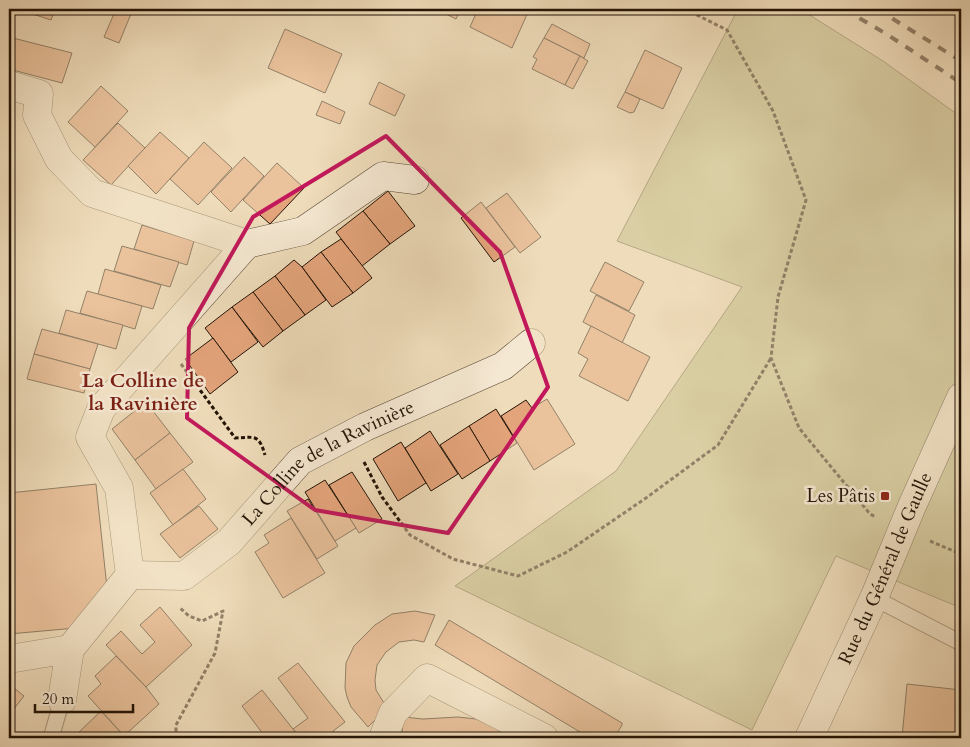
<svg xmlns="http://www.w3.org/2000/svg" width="970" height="747" font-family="Cardo,serif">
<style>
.green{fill:#c1be8b;stroke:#726848}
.building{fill:#e4a47b;stroke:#221306}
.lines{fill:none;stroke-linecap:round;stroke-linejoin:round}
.lane-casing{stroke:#554533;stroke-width:17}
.street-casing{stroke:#554533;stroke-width:29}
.secondary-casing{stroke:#221306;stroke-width:29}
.path{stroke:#221306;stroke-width:3;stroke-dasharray:4 2.5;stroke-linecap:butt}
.lane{stroke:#f5e8d2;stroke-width:15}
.street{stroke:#f5e8d2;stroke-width:28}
.secondary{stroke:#f5e8d2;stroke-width:28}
.rail{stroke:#221306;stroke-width:4;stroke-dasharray:9 9;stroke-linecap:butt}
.marked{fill:none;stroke:#c2185b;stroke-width:4;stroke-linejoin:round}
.poi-dot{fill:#8f2418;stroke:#f5e8d2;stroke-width:2}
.labels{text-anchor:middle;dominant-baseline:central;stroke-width:5;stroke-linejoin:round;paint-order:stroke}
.street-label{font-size:19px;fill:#221306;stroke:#f5e8d2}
.poi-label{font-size:19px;fill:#221306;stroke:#f5e8d2;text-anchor:end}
.neighbourhood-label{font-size:20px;font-weight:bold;fill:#7a1f14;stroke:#f5e8d2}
</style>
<rect width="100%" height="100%" fill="#efdcba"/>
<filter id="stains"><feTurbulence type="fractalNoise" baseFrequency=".004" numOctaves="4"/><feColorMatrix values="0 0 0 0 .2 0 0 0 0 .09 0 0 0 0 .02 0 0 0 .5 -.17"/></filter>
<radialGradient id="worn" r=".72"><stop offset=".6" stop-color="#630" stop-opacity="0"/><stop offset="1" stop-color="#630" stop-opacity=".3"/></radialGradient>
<polygon class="green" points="738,9 800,9 883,61 961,117 961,608 836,556 752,730 455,586 616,471 742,287 617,241"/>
<g class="building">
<polygon points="17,9 55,9 51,20"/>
<polygon points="116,9 133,9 119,43 104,37"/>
<polygon points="446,9 461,9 456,19 444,13"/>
<polygon points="478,9 529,10 512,48 470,27"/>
<polygon points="552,24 590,44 584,58 544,38"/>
<polygon points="285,29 342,54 325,93 268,68"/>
<polygon points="9,37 72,53 62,83 9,69"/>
<polygon points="544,38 580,56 565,85 532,69 537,59 533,57"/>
<polygon points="645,50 682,68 663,109 625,92"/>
<polygon points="580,56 588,61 573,89 565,85"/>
<polygon points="379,82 405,95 395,116 369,104"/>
<polygon points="101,86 128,111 95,147 68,122"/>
<polygon points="625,92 640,99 634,112 630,113 617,107"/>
<polygon points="322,101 345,112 340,124 316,115"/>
<polygon points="118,123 145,148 111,185 83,160"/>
<polygon points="160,132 189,158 156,194 128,166"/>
<polygon points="204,142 232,168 198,205 170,179"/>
<polygon points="244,157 264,176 231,212 211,192"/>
<polygon points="277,163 304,188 270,224 243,200"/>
<polygon points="388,191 415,226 390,244 363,211"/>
<polygon points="507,193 541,237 520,253 486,208"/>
<polygon points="481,202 515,247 494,262 461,218"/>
<polygon points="363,211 390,244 362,266 336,232"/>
<polygon points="142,225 194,241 187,265 134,249"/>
<polygon points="341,239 372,278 353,293 321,252"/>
<polygon points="122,246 179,262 170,287 114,271"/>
<polygon points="321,252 353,293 332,307 302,267"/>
<polygon points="294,260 302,267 326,300 305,315 275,276"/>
<polygon points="605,262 644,282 629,311 590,291"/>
<polygon points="105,269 161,285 153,309 98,294"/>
<polygon points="275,276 305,315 283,331 253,292"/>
<polygon points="87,291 142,306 135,329 80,313"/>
<polygon points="253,292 283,331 263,347 232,307"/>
<polygon points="596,295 635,315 622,343 583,322"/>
<polygon points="232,307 258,342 231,362 205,328"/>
<polygon points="66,310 123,325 116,349 59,333"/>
<polygon points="591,326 650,357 628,401 579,376 588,359 578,353"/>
<polygon points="42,329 98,344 90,369 34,354"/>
<polygon points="213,338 238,372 210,394 185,359"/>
<polygon points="34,354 90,369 84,393 27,379"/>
<polygon points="547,399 575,444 534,470 501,416 526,400 532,408"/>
<polygon points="146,402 170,433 135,460 112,429"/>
<polygon points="496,409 517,443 490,461 469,426"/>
<polygon points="469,426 490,461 462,479 440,445"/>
<polygon points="430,431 458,474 431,491 405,448"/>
<polygon points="170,433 193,462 156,489 135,460"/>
<polygon points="401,442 426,483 398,501 373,459"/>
<polygon points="183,469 206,499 173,525 150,493"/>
<polygon points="352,472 382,519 359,533 329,485"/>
<polygon points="325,480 356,528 335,541 305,492"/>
<polygon points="96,484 107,588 76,628 9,634 9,493"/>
<polygon points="308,499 338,546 317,559 287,511"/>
<polygon points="199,506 218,529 180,558 160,534"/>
<polygon points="291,518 325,573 283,598 255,552 269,543 264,535"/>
<polygon points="160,607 192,645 146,687 106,645 121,631 142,654 155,642 140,625"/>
<polygon points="415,611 435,615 424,642 414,640 399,642 386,652 377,665 375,680 376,690 387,708 368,727 351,707 347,697 345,688 346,663 354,646 375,625 392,614"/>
<polygon points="449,620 622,723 622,725 614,738 590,738 435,645"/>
<polygon points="116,656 146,687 159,704 124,736 88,696 101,684 95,676"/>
<polygon points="298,663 345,722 333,731 337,738 300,738 293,729 308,718 278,678"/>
<polygon points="9,684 24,696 9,715"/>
<polygon points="907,684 961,690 961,738 902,738"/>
<polygon points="262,690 293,729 300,738 266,738 242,706"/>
<polygon points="101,711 124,736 126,738 82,738 78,733"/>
<polygon points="404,717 423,719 458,717 476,719 494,727 508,738 401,738"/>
</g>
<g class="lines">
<defs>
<g id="lane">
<polyline points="874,598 961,643"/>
<polyline points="51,738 62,700"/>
</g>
<g id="street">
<polyline points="9,85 39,94 37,115 59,159 92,193 247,244 101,409 90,437 119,488 130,575 70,649 62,700"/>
<polyline points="247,244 303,231 383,176 415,180"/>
<path id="s1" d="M130,575L184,576L229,542L300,461L365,427L503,366L531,343"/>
<polyline points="9,659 70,649"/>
<polyline points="383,738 393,713 427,678 544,738"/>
</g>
<g id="secondary">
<path id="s2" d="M809,738L874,598L912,506L961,397"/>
</g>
</defs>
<use href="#lane" class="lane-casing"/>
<use href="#street" class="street-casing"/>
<use href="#secondary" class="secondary-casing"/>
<g class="path">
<polyline points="685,9 727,30 773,111 806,200 778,297 771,358 799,428 870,514 876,517"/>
<path d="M181,364L235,438C255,437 259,434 265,455"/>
<polyline points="364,462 382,497 410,535 453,559 518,576 567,552 646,498 718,445 771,358"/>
<polyline points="930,541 961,554"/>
<polyline points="176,738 176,725 215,653 223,611 202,621 189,616 180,608"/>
</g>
<use href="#lane" class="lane"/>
<use href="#street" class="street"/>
<use href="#secondary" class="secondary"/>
<g class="rail">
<polyline points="844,9 888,35 961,83"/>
<polyline points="877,9 961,61"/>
</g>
</g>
<path d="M0 0H970V747H0ZM386,136L500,252L548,387L448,533L315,510L187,418L189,328L253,217Z" fill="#efdcba" fill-opacity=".55" fill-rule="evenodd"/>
<path class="marked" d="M386,136L500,252L548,387L448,533L315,510L187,418L189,328L253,217Z"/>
<rect class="poi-dot" x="880" y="491" width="10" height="10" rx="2.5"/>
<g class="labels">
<g class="street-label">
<text stroke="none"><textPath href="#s1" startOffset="240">La Colline de la Ravinière</textPath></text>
<text stroke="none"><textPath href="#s2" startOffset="186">Rue du Général de Gaulle</textPath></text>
</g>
<g class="poi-label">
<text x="875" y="496">Les Pâtis</text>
</g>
<g class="neighbourhood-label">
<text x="143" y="380">La Colline de<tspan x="143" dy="23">la Ravinière</tspan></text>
</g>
</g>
<rect width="970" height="747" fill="none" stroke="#efdcba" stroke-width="30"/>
<rect x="10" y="10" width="950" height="727" fill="none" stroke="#221306" stroke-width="2.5"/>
<rect x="15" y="15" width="940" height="717" fill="none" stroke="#221306"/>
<path d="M35 704v8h98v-8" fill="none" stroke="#221306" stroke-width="2.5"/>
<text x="42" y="704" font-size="15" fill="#221306" stroke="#f5e8d2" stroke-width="4" paint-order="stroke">20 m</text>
<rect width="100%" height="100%" filter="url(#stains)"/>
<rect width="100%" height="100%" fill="url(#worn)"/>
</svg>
